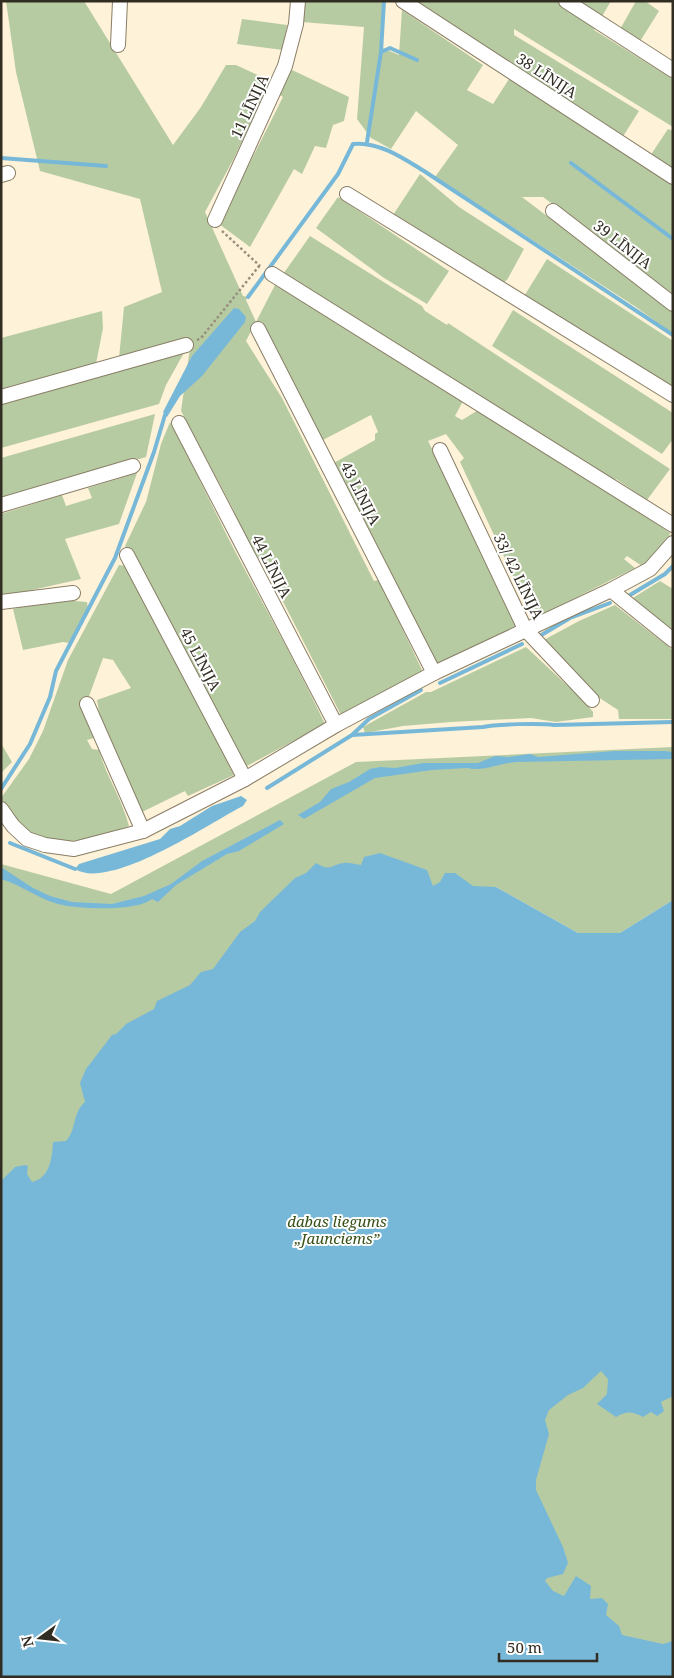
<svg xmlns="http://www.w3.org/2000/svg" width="674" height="1678" font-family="'Noto Serif',serif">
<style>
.green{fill:#b7cba3}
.water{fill:#77b8d8}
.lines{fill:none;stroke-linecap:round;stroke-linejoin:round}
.stream{stroke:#77b8d8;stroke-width:4}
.minor-casing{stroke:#897e66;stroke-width:16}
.path{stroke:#978e7c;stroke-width:2.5;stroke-dasharray:2.5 2.5;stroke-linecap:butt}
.minor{stroke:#fff;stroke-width:14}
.labels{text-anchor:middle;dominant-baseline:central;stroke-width:4;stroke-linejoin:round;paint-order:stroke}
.street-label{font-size:15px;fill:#322d23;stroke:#fff}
.park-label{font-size:15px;font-style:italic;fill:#375016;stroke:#fff}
</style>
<rect width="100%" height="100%" fill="#fef2d8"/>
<g class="green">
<polygon points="6,1 84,1 173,145 201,107 226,65 236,65 271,81 233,160 205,212 243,296 248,297 246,300 256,322 275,285 307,304 312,304 463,401 455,416 462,420 480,409 610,490 670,533 666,545 645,568 627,556 624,559 635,568 533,619 460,462 464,458 446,434 428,441 521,625 437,667 332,464 375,440 375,434 378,432 371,415 321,441 303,401 292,392 253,327 246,341 282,398 374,581 379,580 423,672 341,715 271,578 241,531 233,509 181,411 191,341 119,358 124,307 162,292 140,199 40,171 16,72"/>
<polygon points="304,1 385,1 380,47 399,55 402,10 483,65 467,90 493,104 509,79 673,186 673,294 543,197 522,197 673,312 673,334 636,307 435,177 458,145 416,111 391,149 371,138 357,119 364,27 302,22"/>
<polygon points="414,1 611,1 594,30 673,79 673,127 514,29 514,35 639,111 622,138"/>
<polygon points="636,1 645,1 659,11 639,43 619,31"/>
<polygon points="242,19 287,25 283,50 237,44"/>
<polygon points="290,69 349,97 344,121 333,125 326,148 315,146 302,174 294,169 250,247 219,224 283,97 278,94"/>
<polygon points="668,129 673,131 673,171 650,156"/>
<polygon points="420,174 459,207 524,249 507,280 500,285 393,215"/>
<polygon points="338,197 449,271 427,304 384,278 316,228"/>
<polygon points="310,236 422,306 425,311 447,325 448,323 670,469 647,500 616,479 612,482 376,333 335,305 314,292 307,293 281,277"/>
<polygon points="547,259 673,341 673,391 523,298"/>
<polygon points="513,310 673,413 673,439 662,454 492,346"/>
<polygon points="102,311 103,328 96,364 1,390 1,338"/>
<polygon points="185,351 166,385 159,404 1,448 1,402"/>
<polygon points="155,414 146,457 1,501 1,458"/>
<path d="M170,422C196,470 218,520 244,568C272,620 300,671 325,724L247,766L218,718L125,546L146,502L161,444Z"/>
<polygon points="137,473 119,524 65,539 81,579 1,597 1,514 62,495 66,506 92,498 88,488"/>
<path d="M119,565L127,566L234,775L188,796L185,791L142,812L101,724L97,700L131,688L113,660L103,658L88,699L94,738L87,740L92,749L99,750C106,776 122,799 129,826C99,837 51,852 24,830C15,822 8,808 1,798L29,759L43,731L68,660Z"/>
<polygon points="660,581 673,589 673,636 628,601"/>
<polygon points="51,599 87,602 88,609 70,643 63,642 23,650 13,609"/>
<polygon points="615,605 673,650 673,719 619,719 618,710 595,695 540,642 579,621"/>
<polygon points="526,647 585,702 593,712 593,717 556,722 531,718 451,722 403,726 365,733 363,727 426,692 431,692"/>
<polygon points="1,733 2,745 12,762 1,773"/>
<polygon points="673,747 673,900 620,933 578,933 496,887 481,887 673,1071 673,1677 1,1677 1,864 111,894 356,762"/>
</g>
<g class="water">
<polygon points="234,308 239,309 246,317 245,322 202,376 180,396 167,417 163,412 192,356"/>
<path d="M615,751H665L673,752V759L517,762C500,763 484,772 467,768L432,770L375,778L304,819L298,815L320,802L331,789L349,782L370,769L380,767L395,768L423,763H478L495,756L508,757L530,754L538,757Z"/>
<path d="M241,796L247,800L243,806C208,824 110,891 75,869L79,864L160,839L170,829L180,826L212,806Z"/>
<path d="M280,820L284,824L239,851L227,854L176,885L158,902L152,899C136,912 77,909 58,904C37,898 21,885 1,879V867L33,888L50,896L72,902L112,904L144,896L171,884L202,861Z"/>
<path d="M380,853L427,870L433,886L440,882L445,873H455L473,886L496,887L578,933H620L673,900V1396L661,1402L664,1411L657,1416L651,1412L643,1417C632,1411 626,1411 616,1417L597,1404L607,1394L608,1379L601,1371L583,1388L568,1395L549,1410L545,1420L549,1434L536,1480V1490L563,1547L568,1563L563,1574L547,1578L545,1581L553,1591L564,1596L576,1576L591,1586L590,1599L602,1598L608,1604L606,1615L619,1626L622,1635L663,1644L673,1641V1677H1V1181L15,1167L25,1165L28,1166L27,1174L32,1182C50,1178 52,1158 53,1142L66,1141C77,1129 72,1113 85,1102L80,1083L86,1069L112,1035L116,1034L126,1024L154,1009L157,1001L190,985L201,972L213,969L240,932L255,921L260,912L295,878L306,873L316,863C332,872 329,865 344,863C349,862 356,865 361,865L364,857Z"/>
</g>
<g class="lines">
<g class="stream">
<polyline points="381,52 384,1"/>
<polyline points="367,142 381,52 390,48 417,60"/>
<polyline points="1,158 106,166"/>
<polyline points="571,163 673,239"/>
<path d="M248,297L338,174L353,144C378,141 403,158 424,171L673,335"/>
<polyline points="625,598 665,574 673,566"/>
<polyline points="538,637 570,618 610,603"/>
<polyline points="440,683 522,644"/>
<polyline points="352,735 369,719 421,690"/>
<path d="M267,788L352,735L483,727C495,724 541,723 554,725L673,722"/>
<polyline points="1,789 30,744 50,697 56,671 115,558 154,452 165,415"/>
<polyline points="10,843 75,869"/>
</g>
<defs>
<g id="minor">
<polyline points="403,1 673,177"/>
<polyline points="566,1 673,70"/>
<polyline points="118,45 120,1"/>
<polyline points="1,175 8,173"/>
<polyline points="347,194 673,395"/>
<polyline points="553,211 673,304"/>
<polyline points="215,220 285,66 296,24 298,1"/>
<polyline points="272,274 673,525"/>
<polyline points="258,329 434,673"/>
<polyline points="1,397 186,345"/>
<polyline points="179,423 336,725"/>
<polyline points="440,450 525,629 592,700"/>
<polyline points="1,505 133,466"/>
<polyline points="127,555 245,779"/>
<polyline points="611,590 673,640"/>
<polyline points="1,602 73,593"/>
<polyline points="87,704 143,831"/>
<polyline points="1,809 13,826 27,839 45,845 74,849 143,831 245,779 336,725 434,673 611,590 650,569 673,543"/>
</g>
</defs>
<use href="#minor" class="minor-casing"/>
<g class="path">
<polyline points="222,231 260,266"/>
<polyline points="197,340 201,338 260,265"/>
</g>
<use href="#minor" class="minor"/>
</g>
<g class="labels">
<g class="street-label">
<text transform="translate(547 75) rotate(33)">38 LĪNIJA</text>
<text transform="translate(249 106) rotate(-65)">11 LĪNIJA</text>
<text transform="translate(623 244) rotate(38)">39 LĪNIJA</text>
<text transform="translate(361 493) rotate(63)">43 LĪNIJA</text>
<text transform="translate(272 566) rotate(63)">44 LĪNIJA</text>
<text transform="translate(519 576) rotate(64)">33/ 42 LĪNIJA</text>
<text transform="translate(201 659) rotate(62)">45 LĪNIJA</text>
</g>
<g class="park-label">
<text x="337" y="1221">dabas liegums<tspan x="337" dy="17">„Jaunciems”</tspan></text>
</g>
</g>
<rect width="674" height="1678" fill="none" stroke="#322d23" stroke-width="5"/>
<g transform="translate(40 1638) rotate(255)" stroke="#ffffff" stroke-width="4" paint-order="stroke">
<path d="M0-4L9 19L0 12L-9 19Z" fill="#322d23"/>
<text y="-8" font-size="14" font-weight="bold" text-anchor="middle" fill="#322d23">N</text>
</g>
<path d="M499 1653v8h98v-8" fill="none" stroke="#322d23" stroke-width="2.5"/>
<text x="507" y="1653" font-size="15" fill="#322d23" stroke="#ffffff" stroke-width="4" paint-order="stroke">50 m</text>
</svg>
